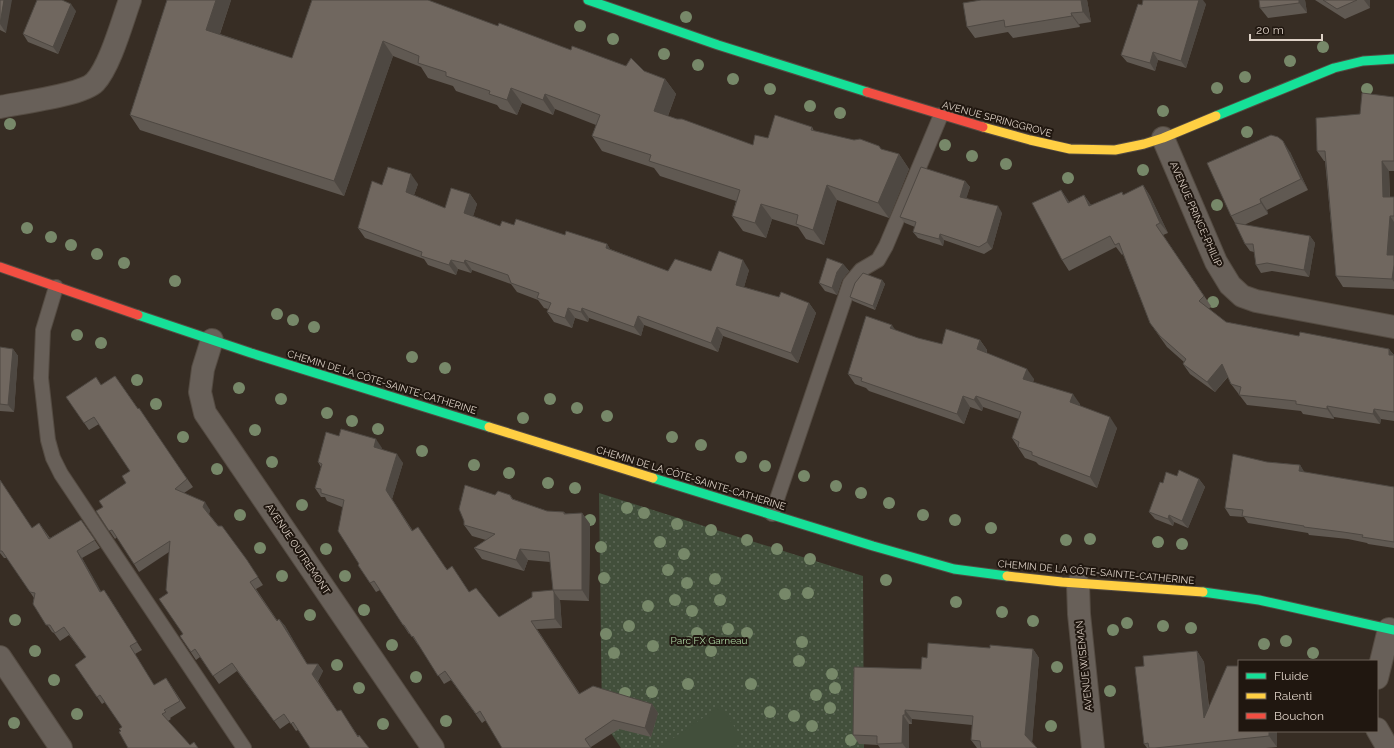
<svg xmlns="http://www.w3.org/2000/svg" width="1394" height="748" font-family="Raleway,sans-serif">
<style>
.park{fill:url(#park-dots)}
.garden{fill:#424f3b}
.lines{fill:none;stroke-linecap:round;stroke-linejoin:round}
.lane-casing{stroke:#544b42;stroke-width:16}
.street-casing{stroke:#544b42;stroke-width:24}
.fast-casing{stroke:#544b42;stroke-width:11}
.slow-casing{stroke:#544b42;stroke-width:11}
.jam-casing{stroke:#544b42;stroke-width:11}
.lane{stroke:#686059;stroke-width:14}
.street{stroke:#686059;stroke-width:22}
.fast{stroke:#16e098;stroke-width:9}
.slow{stroke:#ffcf43;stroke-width:9}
.jam{stroke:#f24e42;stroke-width:9}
.tree{fill:#778869}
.wall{fill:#605952}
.shaded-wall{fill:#4e4842}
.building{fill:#70675f;stroke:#4e4842}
.labels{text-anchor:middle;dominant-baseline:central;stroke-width:4;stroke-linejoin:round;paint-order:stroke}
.street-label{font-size:10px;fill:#ded2c7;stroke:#201710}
.park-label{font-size:10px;fill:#acd3a2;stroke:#201710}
</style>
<defs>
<pattern id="park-dots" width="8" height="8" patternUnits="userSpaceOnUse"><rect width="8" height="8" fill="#424f3b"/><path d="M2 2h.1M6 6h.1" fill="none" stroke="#5d6756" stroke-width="1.8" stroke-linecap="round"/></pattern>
</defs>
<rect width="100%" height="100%" fill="#372d24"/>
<polygon class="park" points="599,493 863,576 864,748 621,748 602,720"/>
<polygon class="garden" points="720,706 743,739 729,748 659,748"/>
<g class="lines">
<defs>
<g id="lane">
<polyline points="56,287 43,330 41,378 48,440 53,458 61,474 244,748"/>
<polyline points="772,514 850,283 861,270 878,260 886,246 941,115"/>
</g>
<g id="street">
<path d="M0,107C19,103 83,95 95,82C110,66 122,22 130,0"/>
<polyline points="1163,138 1216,262 1230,285 1242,296 1256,301 1394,327"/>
<polyline points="212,340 203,369 200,392 205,413 433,748"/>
<polyline points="1078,584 1079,614 1093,748"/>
<polyline points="0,657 61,748"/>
<polyline points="1377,678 1389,629"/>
<polyline points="1377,729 1388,748"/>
</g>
<g id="fast">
<polyline points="588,0 718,45 867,92"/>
<polyline points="1216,116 1334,68 1363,61 1394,59"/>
<polyline points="138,315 251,353 489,427"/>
<polyline points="653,478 873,546 954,569 1007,576"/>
<polyline points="1203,592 1259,600 1394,630"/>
</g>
<g id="slow">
<polyline points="983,127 1030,140 1070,149 1115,150 1144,144 1163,138 1216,116"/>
<polyline points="489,427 653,478"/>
<polyline points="1007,576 1062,582 1203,592"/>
</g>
<g id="jam">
<polyline points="867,92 983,127"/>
<polyline points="0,267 138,315"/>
</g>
</defs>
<use href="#lane" class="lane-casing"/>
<use href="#street" class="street-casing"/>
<use href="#fast" class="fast-casing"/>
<use href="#slow" class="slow-casing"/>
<use href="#jam" class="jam-casing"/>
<use href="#lane" class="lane"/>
<use href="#street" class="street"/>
<use href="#fast" class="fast"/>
<use href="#slow" class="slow"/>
<use href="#jam" class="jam"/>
</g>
<g class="tree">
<circle cx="686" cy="17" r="6"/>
<circle cx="580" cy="26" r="6"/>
<circle cx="613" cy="39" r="6"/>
<circle cx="1323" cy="47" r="6"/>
<circle cx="664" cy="54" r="6"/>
<circle cx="1290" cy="61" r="6"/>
<circle cx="698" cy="65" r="6"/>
<circle cx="1245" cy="77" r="6"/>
<circle cx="733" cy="79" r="6"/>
<circle cx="1217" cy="88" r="6"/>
<circle cx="770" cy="89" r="6"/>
<circle cx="1367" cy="89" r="6"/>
<circle cx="810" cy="106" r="6"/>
<circle cx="1163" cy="111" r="6"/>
<circle cx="840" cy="113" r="6"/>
<circle cx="10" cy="124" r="6"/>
<circle cx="1247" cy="132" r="6"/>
<circle cx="945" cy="145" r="6"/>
<circle cx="972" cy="156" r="6"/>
<circle cx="1006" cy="164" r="6"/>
<circle cx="1143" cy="170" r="6"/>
<circle cx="1068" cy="178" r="6"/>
<circle cx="1217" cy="205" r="6"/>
<circle cx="27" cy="228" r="6"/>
<circle cx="51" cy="237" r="6"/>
<circle cx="71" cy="245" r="6"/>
<circle cx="97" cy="254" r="6"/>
<circle cx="124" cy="263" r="6"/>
<circle cx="175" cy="281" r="6"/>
<circle cx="1213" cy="302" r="6"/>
<circle cx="277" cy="314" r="6"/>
<circle cx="293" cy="320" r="6"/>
<circle cx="314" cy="327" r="6"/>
<circle cx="77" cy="335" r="6"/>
<circle cx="101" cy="343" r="6"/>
<circle cx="412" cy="357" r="6"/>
<circle cx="445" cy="368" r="6"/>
<circle cx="137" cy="380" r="6"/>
<circle cx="239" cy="388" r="6"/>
<circle cx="281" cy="399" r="6"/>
<circle cx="550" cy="399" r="6"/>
<circle cx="156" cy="404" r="6"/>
<circle cx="577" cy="408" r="6"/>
<circle cx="327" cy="413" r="6"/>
<circle cx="607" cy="416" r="6"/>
<circle cx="523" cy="418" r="6"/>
<circle cx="352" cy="421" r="6"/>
<circle cx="378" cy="429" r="6"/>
<circle cx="255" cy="430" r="6"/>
<circle cx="183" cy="437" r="6"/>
<circle cx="672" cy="437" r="6"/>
<circle cx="701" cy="445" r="6"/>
<circle cx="422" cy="451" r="6"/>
<circle cx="741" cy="457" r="6"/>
<circle cx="272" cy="462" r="6"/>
<circle cx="474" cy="465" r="6"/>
<circle cx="765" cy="466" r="6"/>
<circle cx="217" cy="469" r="6"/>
<circle cx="509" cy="473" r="6"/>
<circle cx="804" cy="476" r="6"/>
<circle cx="548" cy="483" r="6"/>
<circle cx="836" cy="486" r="6"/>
<circle cx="575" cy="488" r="6"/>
<circle cx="861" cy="493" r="6"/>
<circle cx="889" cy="503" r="6"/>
<circle cx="302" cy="505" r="6"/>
<circle cx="627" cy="508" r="6"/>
<circle cx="644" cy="513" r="6"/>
<circle cx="240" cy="515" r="6"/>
<circle cx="923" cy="515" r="6"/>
<circle cx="590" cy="520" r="6"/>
<circle cx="955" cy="520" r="6"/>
<circle cx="677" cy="524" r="6"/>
<circle cx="991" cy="528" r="6"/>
<circle cx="711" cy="530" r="6"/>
<circle cx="1090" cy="539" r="6"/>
<circle cx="747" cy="540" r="6"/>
<circle cx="1066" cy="540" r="6"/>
<circle cx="660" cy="542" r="6"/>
<circle cx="1158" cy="542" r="6"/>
<circle cx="1182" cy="544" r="6"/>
<circle cx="601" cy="547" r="6"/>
<circle cx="260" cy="548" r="6"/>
<circle cx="326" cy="549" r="6"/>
<circle cx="777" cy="549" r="6"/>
<circle cx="684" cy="554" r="6"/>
<circle cx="810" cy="559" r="6"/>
<circle cx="668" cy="570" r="6"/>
<circle cx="282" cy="576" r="6"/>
<circle cx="345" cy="576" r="6"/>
<circle cx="604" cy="578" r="6"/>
<circle cx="715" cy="579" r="6"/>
<circle cx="886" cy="580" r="6"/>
<circle cx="687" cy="583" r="6"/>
<circle cx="808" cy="593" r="6"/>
<circle cx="785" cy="594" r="6"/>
<circle cx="675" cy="600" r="6"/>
<circle cx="720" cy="600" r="6"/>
<circle cx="956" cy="602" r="6"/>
<circle cx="648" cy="606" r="6"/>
<circle cx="364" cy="610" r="6"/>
<circle cx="692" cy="611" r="6"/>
<circle cx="1002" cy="612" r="6"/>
<circle cx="310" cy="615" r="6"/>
<circle cx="15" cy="620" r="6"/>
<circle cx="1033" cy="621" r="6"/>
<circle cx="1127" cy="623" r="6"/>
<circle cx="629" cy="626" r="6"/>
<circle cx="1163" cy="626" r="6"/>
<circle cx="1191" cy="628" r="6"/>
<circle cx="728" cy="629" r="6"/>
<circle cx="1113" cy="630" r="6"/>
<circle cx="697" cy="633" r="6"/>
<circle cx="747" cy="633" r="6"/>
<circle cx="606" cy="634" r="6"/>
<circle cx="1286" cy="641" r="6"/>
<circle cx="689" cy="642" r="6"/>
<circle cx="802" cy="642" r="6"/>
<circle cx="1264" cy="644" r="6"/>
<circle cx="392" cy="645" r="6"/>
<circle cx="653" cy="646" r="6"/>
<circle cx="35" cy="651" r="6"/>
<circle cx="711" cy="651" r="6"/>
<circle cx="614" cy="653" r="6"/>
<circle cx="1313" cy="653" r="6"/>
<circle cx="799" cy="661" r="6"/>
<circle cx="337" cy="665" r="6"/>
<circle cx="1057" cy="667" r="6"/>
<circle cx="832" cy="674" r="6"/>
<circle cx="416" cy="677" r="6"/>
<circle cx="54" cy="680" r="6"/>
<circle cx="688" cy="684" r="6"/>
<circle cx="751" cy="684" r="6"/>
<circle cx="359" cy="688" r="6"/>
<circle cx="835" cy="688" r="6"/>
<circle cx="1110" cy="691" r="6"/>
<circle cx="652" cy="692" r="6"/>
<circle cx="625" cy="693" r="6"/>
<circle cx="816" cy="695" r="6"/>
<circle cx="830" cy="708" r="6"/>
<circle cx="770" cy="712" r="6"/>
<circle cx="77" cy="714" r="6"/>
<circle cx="794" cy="716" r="6"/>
<circle cx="446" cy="721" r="6"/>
<circle cx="14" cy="723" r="6"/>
<circle cx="383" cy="724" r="6"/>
<circle cx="812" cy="726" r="6"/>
<circle cx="1051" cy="726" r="6"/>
<circle cx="851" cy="740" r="6"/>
</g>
<g class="wall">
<polygon points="0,0 6,33 0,30"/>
<polygon points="167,0 231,0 220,34 292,58 312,0 498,26 571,50 644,71 665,79 676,94 668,116 677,119 753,145 768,138 812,127 814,131 899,154 909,169 889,218 837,200 824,245 806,239 798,227 772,219 766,238 743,231 732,216 736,201 660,176 654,168 602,151 592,136 596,125 555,109 553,115 522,103 517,115 500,109 497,105 456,91 453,86 428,78 421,67 393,56 344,196 140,130 130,115"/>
<polygon points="981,0 1087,0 1091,22 1079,24 1080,27 1013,38 1008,32 975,38 967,27"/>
<polygon points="1259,0 1305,0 1307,13 1268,18 1260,8"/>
<polygon points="1315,0 1370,0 1370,8 1345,19"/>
<polygon points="1206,4 1186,68 1158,60 1155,71 1127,62 1121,55 1142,5"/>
<polygon points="76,11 58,54 28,42 23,34"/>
<polygon points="1394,97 1394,171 1389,171 1390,197 1394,197 1394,289 1343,287 1336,276 1325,161 1324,161 1317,151"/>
<polygon points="1290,152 1308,190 1267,210 1268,214 1244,225 1310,236 1315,243 1309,277 1272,271 1261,273 1256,265 1254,252 1250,251 1245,244 1235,223 1231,216"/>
<polygon points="965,181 970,187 966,198 1002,213 992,249 984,254 944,240 943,246 918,238 913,232 915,227 905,223 900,217"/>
<polygon points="418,184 414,195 445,208 470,194 477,204 473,216 500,226 514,225 607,244 610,249 668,271 711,271 749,270 744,287 779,297 809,303 816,313 798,363 723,336 718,352 644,325 641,336 589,318 588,322 575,318 572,328 554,322 547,312 548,309 544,308 538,300 517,292 511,284 472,270 471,273 458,269 456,275 428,265 424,259 365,238 358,228 382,185"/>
<polygon points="1143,185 1150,196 1168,233 1163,235 1211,306 1209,309 1226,322 1299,336 1389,349 1394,355 1394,421 1381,419 1380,424 1334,417 1334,419 1303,414 1301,411 1247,405 1231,384 1228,377 1215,392 1190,374 1183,364 1184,362 1167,347 1150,323 1123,254 1122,255 1116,247 1069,271 1062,260 1061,190 1069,202 1084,195 1091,205 1122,192 1124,195"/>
<polygon points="843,264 849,271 842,280 837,295 825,291 819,283"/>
<polygon points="882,280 885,284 875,310 853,301 850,297"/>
<polygon points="895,330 918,338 942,344 980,340 987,350 987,353 1034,379 1033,382 1080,404 1080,406 1117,428 1097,488 1039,465 1036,462 1025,458 1012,438 1019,419 983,407 982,411 970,407 964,424 869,391 866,388 855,384 848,374"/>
<polygon points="0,347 13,349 18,356 14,412 0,411"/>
<polygon points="115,376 193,487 184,493 210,510 209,514 252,568 263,585 256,589 277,620 279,619 285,626 307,664 318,664 323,671 318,681 337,711 346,718 358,736 369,748 298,730 296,731 290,722 280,729 237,671 219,684 200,657 196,660 180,636 183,634 168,593 169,552 139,572 117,537 115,539 96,511 103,507 126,483 130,471 99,424 89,430 66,397 101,385"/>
<polygon points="339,436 382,448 381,449 403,463 392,499 413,531 447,569 458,575 469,592 499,617 553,590 550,562 528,560 524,571 482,559 474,548 486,540 472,536 464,525 495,495 510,495 513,499 547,511 564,512 566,514 582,513 590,524 589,601 560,600 562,628 537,629 580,694 652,704 658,713 651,737 619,729 591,747 486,720 482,723 451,680 444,684 419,645 418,645 410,633 409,634 380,590 376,592 358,565 359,564 342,507 327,501 325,497 321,497 315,488 321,467 318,462"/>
<polygon points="1267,462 1300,465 1304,472 1394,487 1394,548 1368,544 1367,543 1348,539 1309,535 1308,533 1248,523 1244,517 1230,516 1225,508"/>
<polygon points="1177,476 1199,479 1205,487 1188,528 1174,522 1173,526 1155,519 1149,512 1163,483"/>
<polygon points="0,480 32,528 39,523 50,538 81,520 100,548 82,558 101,592 104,590 142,650 135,654 154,685 166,678 186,708 170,718 171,719 168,721 190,745 198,748 121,731 122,727 105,702 102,704 75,665 86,657 69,635 60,641 54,633 52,632 33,604 34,598 7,558 4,558 0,553"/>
<polygon points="990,648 1033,649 1039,658 1032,742 1037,748 977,748 971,740 972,725 912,719 912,724 909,724 909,748 880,748 878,745 859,744 853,735 921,669 927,658"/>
<polygon points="1197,651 1204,662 1209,706 1239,731 1277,731 1277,747 1266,748 1147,748 1144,744 1144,666"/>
</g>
<g class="shaded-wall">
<polygon points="4,0 12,0 6,33 0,24"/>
<polygon points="216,0 231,0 216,45 206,30"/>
<polygon points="1081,0 1087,0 1091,22 1083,12"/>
<polygon points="1199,0 1203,0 1206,4 1186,68 1181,61"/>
<polygon points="1299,0 1305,0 1307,13 1299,3"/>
<polygon points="1364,0 1370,0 1370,8"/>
<polygon points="71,4 76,11 58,54 53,47"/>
<polygon points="1071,13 1079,24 1080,27 1072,16"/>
<polygon points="383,41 393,56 344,196 334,181"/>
<polygon points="1153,52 1158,60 1155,71 1150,63"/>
<polygon points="665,79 676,94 664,126 654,111"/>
<polygon points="511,88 522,103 517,115 507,100"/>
<polygon points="545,94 555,109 553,115 543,100"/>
<polygon points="1283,141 1290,152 1308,190 1301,179"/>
<polygon points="899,154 909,169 889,218 878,203"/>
<polygon points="1382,161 1389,171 1390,207 1383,197"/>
<polygon points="411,174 418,184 412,201 406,192"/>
<polygon points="965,181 970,187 965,203 960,197"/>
<polygon points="827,185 837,200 824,245 813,230"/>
<polygon points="1143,185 1150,196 1168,233 1160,223"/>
<polygon points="1061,190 1068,200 1075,213 1068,203"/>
<polygon points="470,194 477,204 471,223 464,213"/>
<polygon points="1084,195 1091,205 1089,206"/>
<polygon points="1260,199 1267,210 1268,214 1261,203"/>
<polygon points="761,204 772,219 766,238 755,223"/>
<polygon points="998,206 1002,213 992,249 987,242"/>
<polygon points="1390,216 1394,222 1394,264 1387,255"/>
<polygon points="940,234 944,240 943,246 939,239"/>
<polygon points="1310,236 1315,243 1309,277 1304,270"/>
<polygon points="607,244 613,254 606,248"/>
<polygon points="451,260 458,269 456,275 449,265"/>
<polygon points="465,260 472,270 471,273 464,263"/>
<polygon points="743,260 749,270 742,294 736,285"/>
<polygon points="843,264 849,271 842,280 837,295 832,288 837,272"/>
<polygon points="1394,265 1394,282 1392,279"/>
<polygon points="882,280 885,284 875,310 873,306"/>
<polygon points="809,303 816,313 798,363 791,353"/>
<polygon points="568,308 575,318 572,328 565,318"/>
<polygon points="582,308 589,318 588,322 581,312"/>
<polygon points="638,316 644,325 641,336 634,327"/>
<polygon points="892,325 899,335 890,328"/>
<polygon points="717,327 723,336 718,352 711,343"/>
<polygon points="980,340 987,350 985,359 977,349"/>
<polygon points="13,349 18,356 14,412 8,405"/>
<polygon points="1389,349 1394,356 1389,355"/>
<polygon points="1222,364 1229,375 1215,392 1207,382"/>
<polygon points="1027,369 1034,379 1031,389 1023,379"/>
<polygon points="1073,394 1080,404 1077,413 1070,402"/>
<polygon points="963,396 970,407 964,424 957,414"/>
<polygon points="976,396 983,407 982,411 974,400"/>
<polygon points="1327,406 1334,417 1334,419 1327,409"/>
<polygon points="1374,409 1381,419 1380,424 1373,414"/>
<polygon points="1110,417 1117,428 1097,488 1090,477"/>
<polygon points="376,439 382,448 380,455 374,447"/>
<polygon points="397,454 403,463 392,499 418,540 386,490"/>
<polygon points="1300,465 1305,473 1299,471"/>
<polygon points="1199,479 1205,487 1188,528 1182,521"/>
<polygon points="205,502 210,510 209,514 203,507"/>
<polygon points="582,513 590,524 589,601 582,590"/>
<polygon points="1169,515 1174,522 1173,526 1168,519"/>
<polygon points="520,549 528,560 524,571 516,560"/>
<polygon points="77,551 82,558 106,600 100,592"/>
<polygon points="104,590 109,597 142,650 137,642"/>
<polygon points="554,592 560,600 562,628 555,619"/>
<polygon points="279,619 285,626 312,672 307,664"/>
<polygon points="1033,649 1039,658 1032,744 1025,735"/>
<polygon points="1197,651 1204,662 1211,729 1204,718"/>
<polygon points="318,664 323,671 318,681 312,674"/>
<polygon points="652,704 658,713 651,737 645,728"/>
<polygon points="905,710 912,719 912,724 905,715"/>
<polygon points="903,715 909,724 909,748 906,748 902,743"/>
<polygon points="1269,731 1277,731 1277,747 1269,736"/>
</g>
<g class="building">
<polygon points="0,0 4,0 0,24"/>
<polygon points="37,0 62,0 71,4 53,47 23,34"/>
<polygon points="167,0 216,0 206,30 292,58 312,0 428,0 498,26 499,23 571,50 572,46 626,66 631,58 644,71 665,79 654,111 677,119 682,119 753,145 755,135 768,138 775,115 812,127 811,130 854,140 860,139 879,146 881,149 899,154 878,203 827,185 813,230 796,224 798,215 761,204 755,223 732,216 740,190 649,161 651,155 592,136 600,115 545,94 543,100 511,88 507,100 489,94 490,91 446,76 446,72 418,63 419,56 383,41 334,181 130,115"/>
<polygon points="981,0 1081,0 1083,12 1071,13 1072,16 1005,27 1004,20 967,27 963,3"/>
<polygon points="1143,0 1199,0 1181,61 1153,52 1150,63 1121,55 1138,4 1142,5"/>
<polygon points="1259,0 1299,0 1299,3 1260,8"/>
<polygon points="1323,0 1357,0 1337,9"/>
<polygon points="1362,93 1394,97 1394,161 1382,161 1383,197 1394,197 1394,216 1390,216 1387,255 1394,255 1394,265 1392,279 1336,276 1325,151 1317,151 1316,118 1360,114"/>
<polygon points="1271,135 1278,137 1283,141 1301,179 1260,199 1261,203 1231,216 1207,163"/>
<polygon points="388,167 411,174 406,192 445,208 451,188 470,194 464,213 500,226 502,221 514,225 516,219 565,235 566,231 607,244 606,248 668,271 675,259 711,271 719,251 743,260 736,285 779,297 781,292 809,303 791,353 717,327 711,343 638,316 634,327 582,308 581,312 568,308 565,318 547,312 551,303 537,298 539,293 511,283 508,275 465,260 464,263 451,260 449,265 421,256 422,252 358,228 372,181 382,185"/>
<polygon points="921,167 965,181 960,197 998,206 987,242 979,247 940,234 939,239 913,232 916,222 900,217"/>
<polygon points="1143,185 1160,223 1156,225 1204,296 1199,301 1226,322 1299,336 1300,332 1389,349 1389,355 1394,355 1394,412 1374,409 1373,414 1327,406 1327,409 1296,404 1296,401 1239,395 1241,387 1231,384 1222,364 1207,382 1183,364 1186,359 1160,336 1150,323 1119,243 1115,245 1110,236 1062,260 1032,203 1061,190 1068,203 1084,195 1089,206 1122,192 1123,195"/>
<polygon points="1235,223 1310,236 1304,270 1267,263 1256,265 1253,244 1245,244"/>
<polygon points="827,258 843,264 837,272 832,288 819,283"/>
<polygon points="863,273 882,280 873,306 850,297 855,283"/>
<polygon points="866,316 892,325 890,328 918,338 942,344 946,329 980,340 977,349 1027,369 1023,379 1073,394 1070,402 1110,417 1090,477 1032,455 1032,452 1018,447 1019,442 1012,438 1021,412 976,396 974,400 963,396 957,414 861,381 862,378 848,374"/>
<polygon points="0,347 13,349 8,405 0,404"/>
<polygon points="115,376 138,409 139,408 187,479 175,489 205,502 203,507 218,526 222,526 247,560 258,577 250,582 277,621 279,619 307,664 318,664 312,674 337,711 341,710 358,737 359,735 369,748 310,748 293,722 291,724 284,714 274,721 232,663 213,676 195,649 191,652 180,636 183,634 159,599 168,593 166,590 170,541 134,564 112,530 109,531 96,511 103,507 99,501 126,483 122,476 130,471 94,417 84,423 66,397 96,377 101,385"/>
<polygon points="341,429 376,439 374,447 397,454 386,490 412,531 418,527 447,570 452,566 469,592 476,588 499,617 532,597 532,592 553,590 554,592 555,619 531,621 579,694 593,686 652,704 645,728 613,720 585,739 591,748 502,748 480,711 476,714 445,671 438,676 413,636 412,637 404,625 403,625 374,581 370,583 358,565 359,564 338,531 344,500 321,493 321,489 315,488 322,464 318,462 326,432 339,436"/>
<polygon points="1233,454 1267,462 1300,465 1299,471 1394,487 1394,542 1362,537 1363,535 1343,532 1304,527 1304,526 1242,516 1243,510 1225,508"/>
<polygon points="1179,470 1199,479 1182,521 1169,515 1168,519 1149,512 1160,482 1163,483 1166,472 1177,476"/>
<polygon points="0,480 32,528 39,523 49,539 81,520 95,540 77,551 100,592 104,590 137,642 130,646 154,685 166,678 180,701 164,710 166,712 162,714 190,745 194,742 198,748 128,748 119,732 121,731 119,729 122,727 100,695 97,697 75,665 86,657 64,627 55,633 50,625 46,625 33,604 35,593 30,592 2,551 0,551"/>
<polygon points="465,485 495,495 498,491 510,495 512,499 547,511 564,512 564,514 582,513 582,590 553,590 549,552 520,549 516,560 474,548 495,534 464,525 464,521 459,509"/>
<polygon points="928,643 990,648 990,645 1033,649 1025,735 1037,748 981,748 980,741 971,740 973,716 905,710 905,715 903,715 902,743 877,744 877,736 853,735 854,667 921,669 922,657 927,658"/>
<polygon points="1197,651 1204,718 1227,666 1238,666 1239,664 1239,731 1269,731 1269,736 1155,748 1149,748 1148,743 1144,744 1135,667 1144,666 1143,656"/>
</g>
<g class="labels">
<g class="street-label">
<text transform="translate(997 119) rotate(15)">AVENUE SPRINGGROVE</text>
<text transform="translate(1196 214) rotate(66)">AVENUE PRINCE-PHILIP</text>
<text transform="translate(382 382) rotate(17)">CHEMIN DE LA CÔTE-SAINTE-CATHERINE</text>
<text transform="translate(691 478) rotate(17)">CHEMIN DE LA CÔTE-SAINTE-CATHERINE</text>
<text transform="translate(298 549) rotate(56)">AVENUE OUTREMONT</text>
<text transform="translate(1096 572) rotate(5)">CHEMIN DE LA CÔTE-SAINTE-CATHERINE</text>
<text transform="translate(1084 666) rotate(-96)">AVENUE WISEMAN</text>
</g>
<g class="park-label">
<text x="709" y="640">Parc FX Garneau</text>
</g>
</g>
<rect x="1238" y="660" width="140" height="72" fill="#201710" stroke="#6c6259"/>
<rect x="1246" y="673" width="20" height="6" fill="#16e098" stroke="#6c6259"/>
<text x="1274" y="680" font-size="12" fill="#ded2c7">Fluide</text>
<rect x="1246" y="693" width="20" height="6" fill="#ffcf43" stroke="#6c6259"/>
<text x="1274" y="700" font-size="12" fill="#ded2c7">Ralenti</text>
<rect x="1246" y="713" width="20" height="6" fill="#f24e42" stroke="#6c6259"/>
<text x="1274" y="720" font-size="12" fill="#ded2c7">Bouchon</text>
<path d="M1250 34v6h72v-6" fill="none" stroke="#ded2c7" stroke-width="2"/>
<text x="1256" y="34" font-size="12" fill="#ded2c7" stroke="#201710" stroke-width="3" paint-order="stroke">20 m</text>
</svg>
